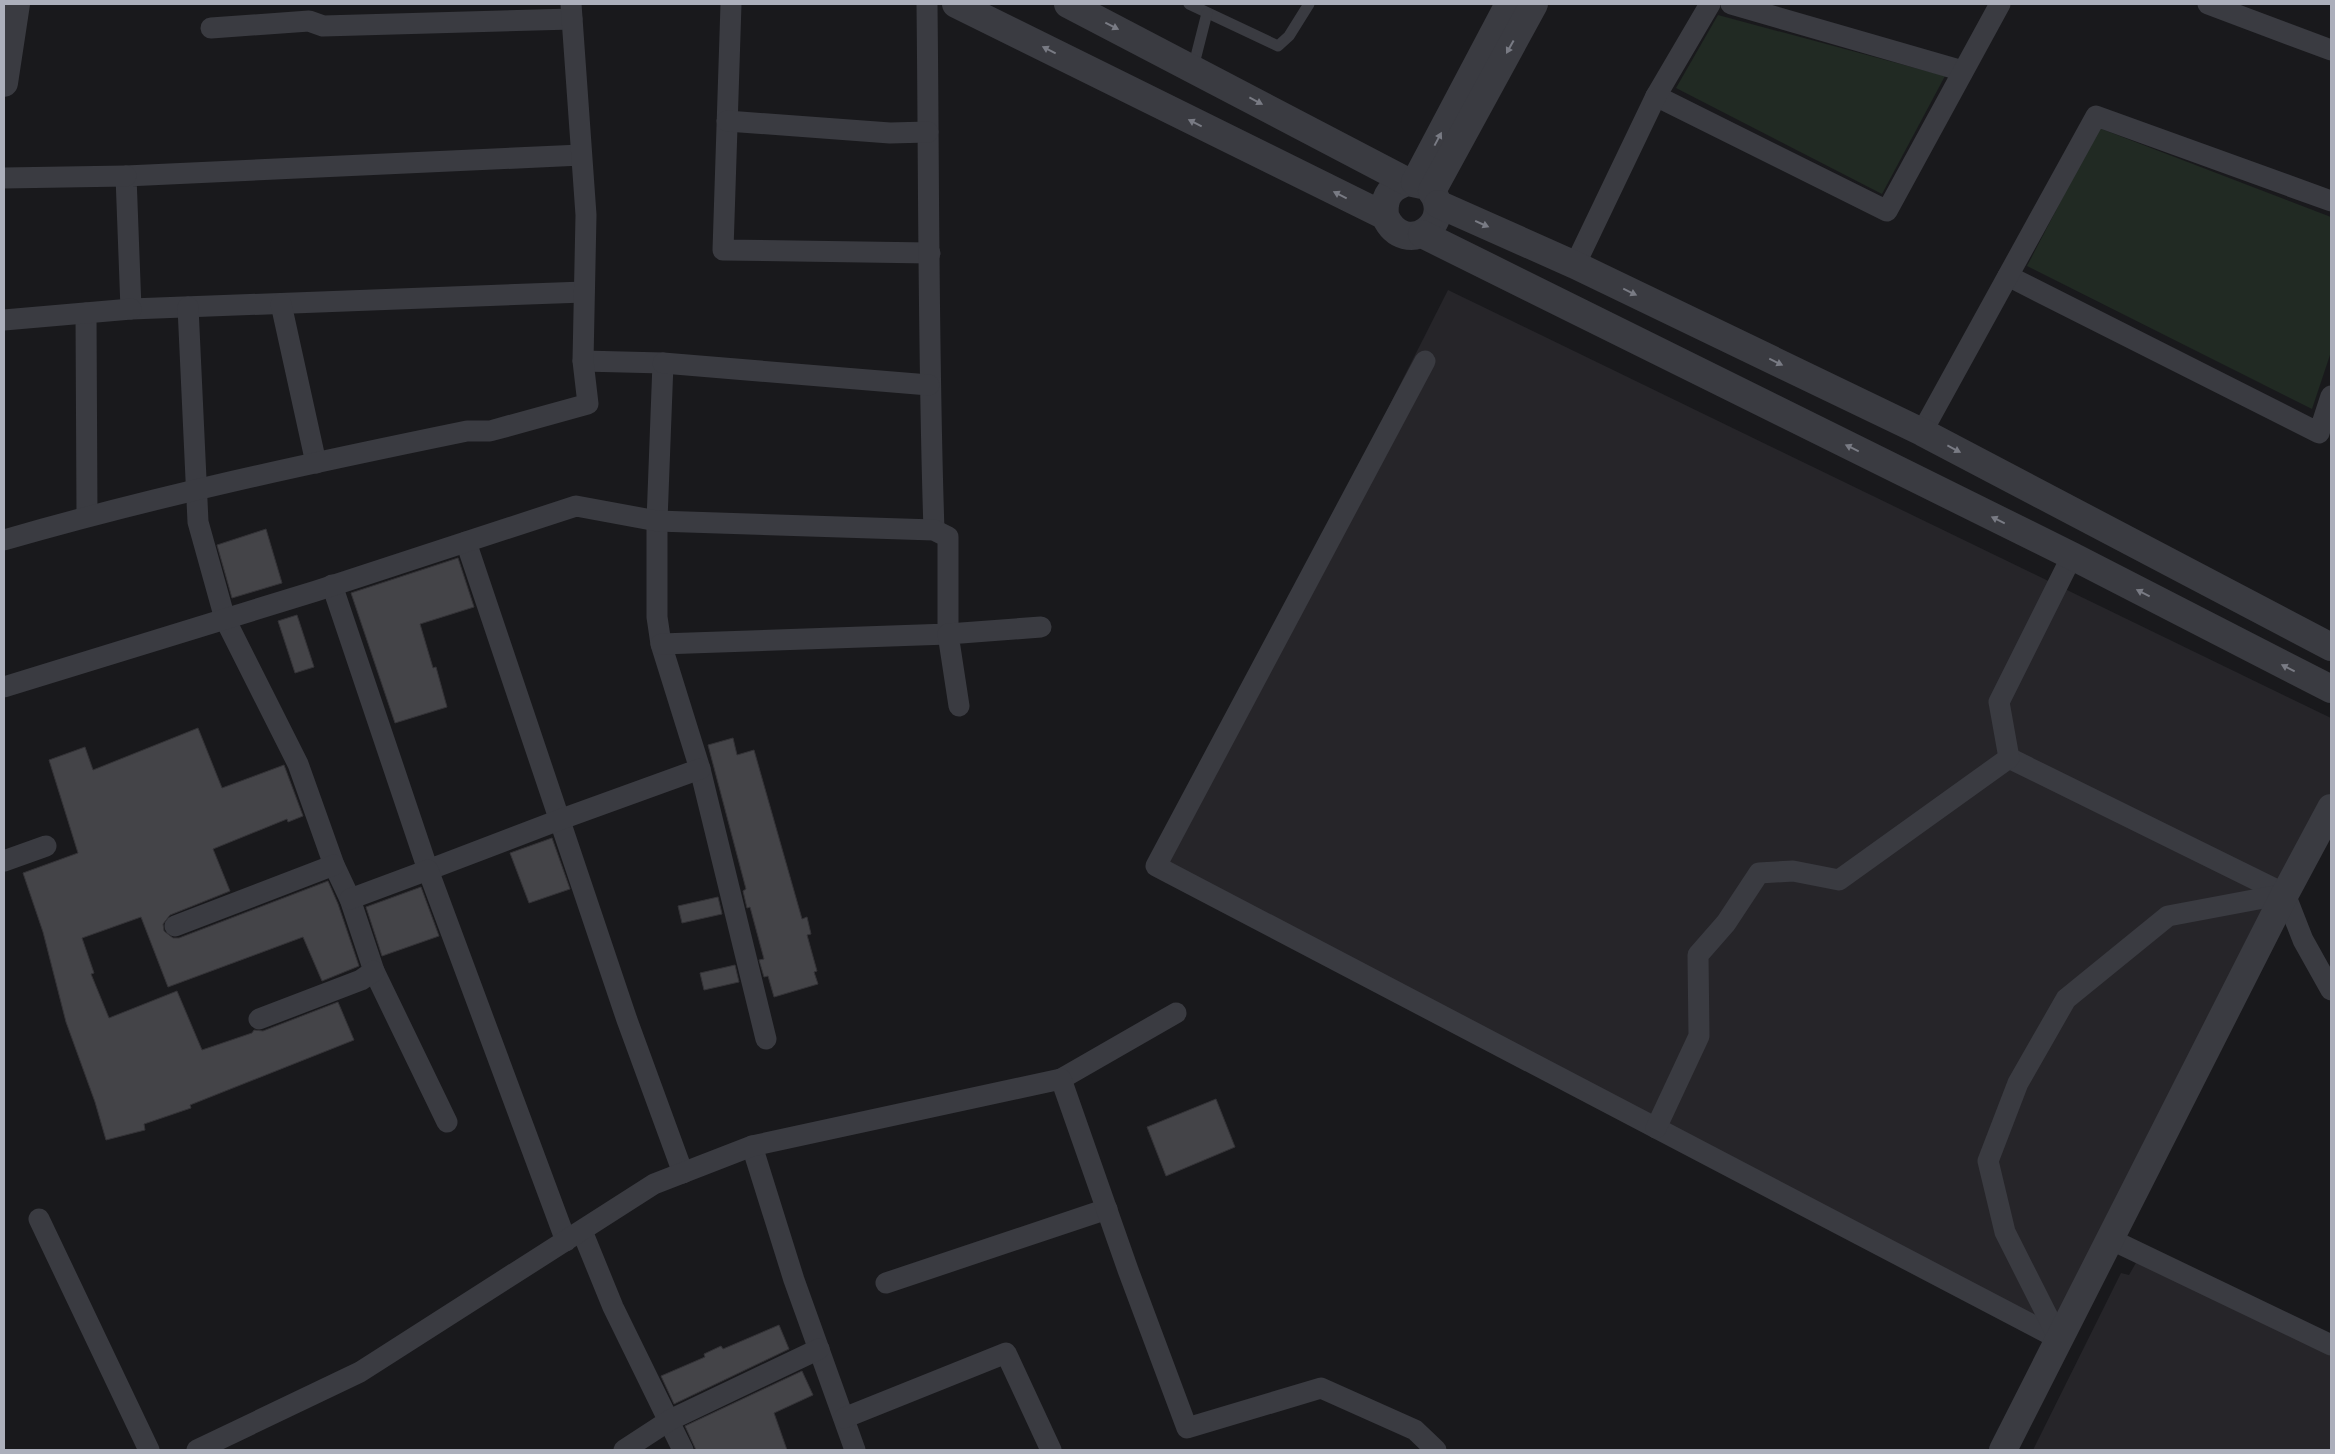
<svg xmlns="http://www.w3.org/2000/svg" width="2335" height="1454" font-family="'Source Sans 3',sans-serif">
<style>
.built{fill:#262529}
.green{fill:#212a23}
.building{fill:#444448;stroke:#343337}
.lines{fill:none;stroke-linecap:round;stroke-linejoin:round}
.service{stroke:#3a3b41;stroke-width:11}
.minor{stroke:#3a3b41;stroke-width:21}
.tertiary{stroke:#3a3b41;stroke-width:28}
.oneway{fill:#797b84}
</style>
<rect width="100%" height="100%" fill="#19191c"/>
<g class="built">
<polygon points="1448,290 2331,718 2331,811 2059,1339 1156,866"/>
<polygon points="2141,1254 2331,1350 2331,1450 2033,1450 2121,1273 2129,1275"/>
</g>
<g class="green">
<polygon points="1718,15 1945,76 1882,194 1676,88"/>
<polygon points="2099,128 2331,217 2331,352 2312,409 2027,266"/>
</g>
<g class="building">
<polygon points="266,529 282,583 232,598 217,545"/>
<polygon points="458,558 474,607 420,624 433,668 436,667 447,707 395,723 351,593"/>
<polygon points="297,615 314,667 295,673 278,621"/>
<polygon points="198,728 222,788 284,765 303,816 288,822 287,819 213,849 230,891 170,915 163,924 164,931 173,938 179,938 328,881 338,904 359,966 322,981 303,937 168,987 141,917 82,938 94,973 91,974 109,1018 177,991 202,1050 252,1033 254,1030 263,1031 338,1002 354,1040 190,1105 191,1108 144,1124 145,1130 106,1140 95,1102 66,1022 43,932 23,873 78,853 49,760 85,747 93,770"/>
<polygon points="733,738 737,755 754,750 802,919 807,917 811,934 807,935 817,971 814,972 818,984 774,997 768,976 764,977 759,960 764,959 750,907 747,908 743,891 746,889 708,745"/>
<polygon points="552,838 570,889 529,903 510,853"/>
<polygon points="421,887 439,936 382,956 366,907"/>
<polygon points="718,897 722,914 682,923 678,906"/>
<polygon points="735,965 739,982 704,990 700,973"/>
<polygon points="1216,1099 1235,1147 1166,1176 1147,1127"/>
<polygon points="779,1325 789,1349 674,1404 661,1376 705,1357 704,1354 721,1346 723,1349"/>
<polygon points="802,1371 813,1395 774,1413 787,1450 696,1450 685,1426"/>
</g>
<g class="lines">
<g class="service">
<polyline points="1189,4 1278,46 1289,36 1309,4"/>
<polyline points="1193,68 1207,13"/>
</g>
<g class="minor">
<polyline points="731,4 723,250 930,253"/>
<path d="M927,4C929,179 928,354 934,530"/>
<polyline points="1731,4 1963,71"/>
<polyline points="2208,4 2331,50"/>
<polyline points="211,28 309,21 323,26 572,19"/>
<polyline points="1656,96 1887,211 2000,4"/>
<polyline points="727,121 890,133 928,132"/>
<polyline points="581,155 126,176 131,309 584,292"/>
<polyline points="4,178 126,176"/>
<polyline points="1575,265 1656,96 1710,4"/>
<polyline points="2008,276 2319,433 2331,396"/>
<polyline points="281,304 316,463"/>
<polyline points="188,307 198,522 225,619 298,764 334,865 350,899 374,971 447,1122"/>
<polyline points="86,313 87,516"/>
<polyline points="4,320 131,309"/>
<polyline points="583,361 663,363 657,521 657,617 661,644 700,769 766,1039"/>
<polyline points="1425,361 1156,866 2059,1339"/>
<polyline points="663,363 929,385"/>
<polyline points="1922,432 2096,116 2331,201"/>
<path d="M4,540C156,496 311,463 467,431H490L588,404L583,361L586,215L571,4"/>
<polyline points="466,542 627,1020 683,1173"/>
<polyline points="332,585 428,870 559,820 700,769"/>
<polyline points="4,687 316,591 576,506 657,521 934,530 948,537 948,634 661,644"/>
<polyline points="959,706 948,634 1041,627"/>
<polyline points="2009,758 2285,894 2303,940 2331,990"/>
<polyline points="4,861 46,846"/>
<polyline points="350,899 428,870 566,1241"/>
<polyline points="175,926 334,865"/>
<polyline points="259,1019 361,980 374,971"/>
<polyline points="1061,1079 1176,1013"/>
<polyline points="1656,1128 1699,1036 1698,955 1726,923 1759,873 1793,871 1839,880 2009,758 1999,702 2072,556"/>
<polyline points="752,1146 794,1280 855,1450"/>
<polyline points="39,1219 149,1450"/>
<polyline points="582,1231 613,1307 683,1450"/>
<polyline points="2110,1239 2331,1345"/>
<polyline points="886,1283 1107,1209"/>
<polyline points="2059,1339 2005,1232 1988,1161 2018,1083 2066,999 2168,916 2285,894"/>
<polyline points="844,1418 1006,1353 1051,1450"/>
<polyline points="197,1450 360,1372 654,1184 752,1146 1061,1079 1128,1270 1187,1428 1321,1388 1415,1430 1436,1450"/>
<polyline points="624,1450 670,1420 819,1349"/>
</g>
<g class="tertiary">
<path d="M956,4L1385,216C1405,261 1461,220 1427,186L1408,182C1390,187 1383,197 1385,216"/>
<polyline points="1068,4 1408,182"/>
<polyline points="4,83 16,4"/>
<polyline points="1415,182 1509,4"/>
<polyline points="1432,191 1534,4"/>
<polyline points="1438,204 1575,265 1922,432 2331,647"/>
<polyline points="1422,234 2072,556 2331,689"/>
<polyline points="2003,1450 2285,894 2331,808"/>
</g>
</g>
<defs><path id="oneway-solid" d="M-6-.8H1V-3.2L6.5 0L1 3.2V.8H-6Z" transform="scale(1.25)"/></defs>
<g class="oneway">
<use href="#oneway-solid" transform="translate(1112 26) rotate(27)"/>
<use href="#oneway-solid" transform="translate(1510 47) rotate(119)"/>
<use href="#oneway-solid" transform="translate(1049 50) rotate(-153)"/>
<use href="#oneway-solid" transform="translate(1256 101) rotate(28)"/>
<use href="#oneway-solid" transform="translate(1195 123) rotate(-153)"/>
<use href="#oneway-solid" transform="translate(1438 139) rotate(-62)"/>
<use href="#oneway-solid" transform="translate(1340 195) rotate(-153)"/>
<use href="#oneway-solid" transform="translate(1482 224) rotate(24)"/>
<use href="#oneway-solid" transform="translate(1630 292) rotate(26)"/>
<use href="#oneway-solid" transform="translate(1776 362) rotate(26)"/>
<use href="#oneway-solid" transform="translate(1852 448) rotate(-154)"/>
<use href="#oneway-solid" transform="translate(1954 449) rotate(28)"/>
<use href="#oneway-solid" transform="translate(1998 520) rotate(-154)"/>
<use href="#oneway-solid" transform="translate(2143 593) rotate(-153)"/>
<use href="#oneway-solid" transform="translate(2288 668) rotate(-153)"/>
</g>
<rect width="2335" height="1454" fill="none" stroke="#acafbb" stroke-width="10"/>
</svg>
